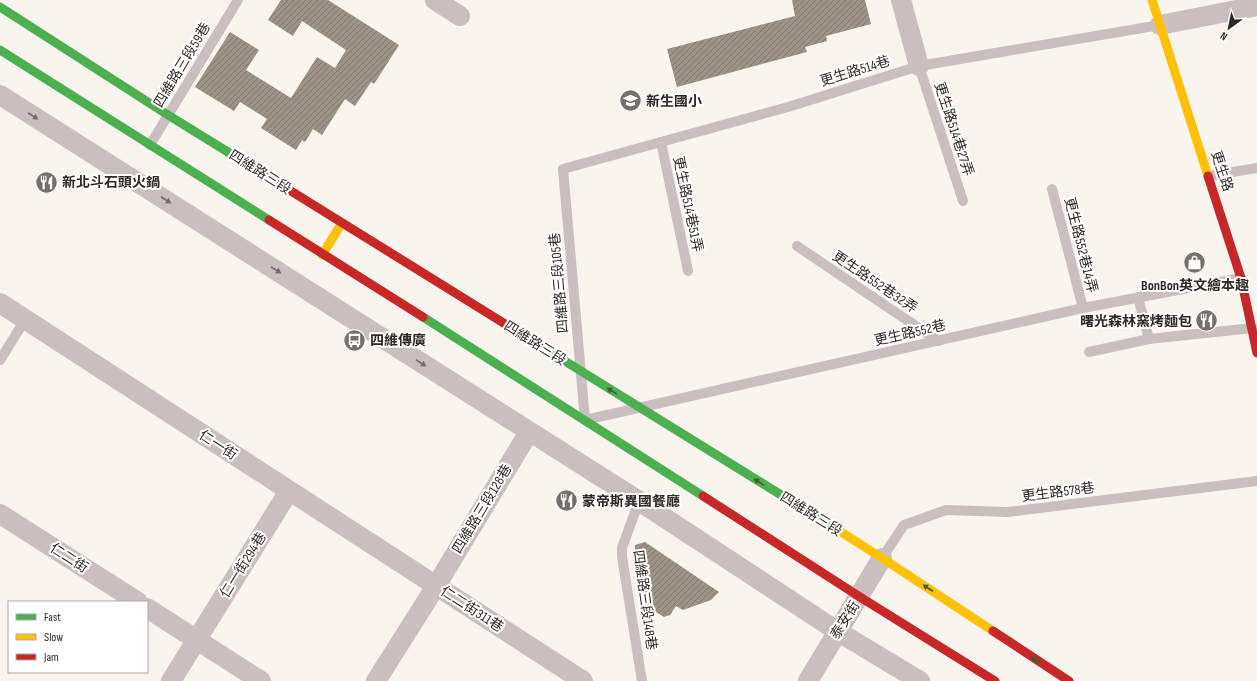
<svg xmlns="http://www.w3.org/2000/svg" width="1257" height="681" font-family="'Sofia Sans Condensed','Noto Sans TC',sans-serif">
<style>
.building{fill:url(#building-hatch)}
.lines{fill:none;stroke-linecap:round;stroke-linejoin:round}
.lane{stroke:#cabebf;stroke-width:10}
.street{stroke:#cabebf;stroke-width:20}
.fast{stroke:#4caf50;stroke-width:9}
.slow{stroke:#ffc107;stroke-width:9}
.jam{stroke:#c62828;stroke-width:9}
.oneway{fill:#746c6a}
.oneway2{fill:#3a5f36}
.labels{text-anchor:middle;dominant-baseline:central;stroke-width:4;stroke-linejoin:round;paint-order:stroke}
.street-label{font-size:14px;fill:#2e2924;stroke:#fff}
.poi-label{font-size:14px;font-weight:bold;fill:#2e2924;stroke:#fff;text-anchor:start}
</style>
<defs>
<pattern id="building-hatch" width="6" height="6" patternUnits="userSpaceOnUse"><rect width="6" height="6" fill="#9d9387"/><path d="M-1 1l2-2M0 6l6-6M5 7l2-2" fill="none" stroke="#80786e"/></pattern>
</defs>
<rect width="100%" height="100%" fill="#f9f4ee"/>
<g class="building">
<polygon points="281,0 328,0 399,45 374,84 371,82 355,106 345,99 322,135 313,129 305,142 302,140 296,150 261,128 267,119 240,102 234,111 195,87 230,32 259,50 246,70 291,98 317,57 335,68 346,50 302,21 293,36 268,20"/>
<polygon points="792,0 865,0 871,24 826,36 827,41 805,47 807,52 677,87 667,49 795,16"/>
<polygon points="645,542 719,592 711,600 683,610 676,606 670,615 664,617 648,607 647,600 642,596 647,588 638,583 645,572 637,567 642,558 635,552 635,545"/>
</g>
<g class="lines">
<g class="lane">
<polyline points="1160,25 919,66 788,107 563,169 585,420 1083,308 1241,278"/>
<polyline points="919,66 963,201"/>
<polyline points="661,142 688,271"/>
<polyline points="150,145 238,0"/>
<polyline points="1209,176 1257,168"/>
<polyline points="1052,189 1083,308"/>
<polyline points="797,246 938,341"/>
<polyline points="1138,297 1149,339"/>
<polyline points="1089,352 1149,339 1253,328"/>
<polyline points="0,360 25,320"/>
<polyline points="639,501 622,548 622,557 642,681"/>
<polyline points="882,558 904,525 946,510 1008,512 1257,481"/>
</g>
<g class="street">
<polyline points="435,0 460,16"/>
<polyline points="901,0 919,66"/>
<polyline points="1160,25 1257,6"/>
<polyline points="0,95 639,501 837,631 920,681"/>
<polyline points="0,303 583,681"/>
<polyline points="0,514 138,602"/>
<polyline points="147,608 261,681"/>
<polyline points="171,681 289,491"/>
<polyline points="376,681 436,586 529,432"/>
<polyline points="808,681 882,558"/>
</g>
<g class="fast">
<polyline points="0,7 168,115 270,178"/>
<polyline points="0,50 269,220"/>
<polyline points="423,317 703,496"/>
<polyline points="547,350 841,532"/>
</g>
<g class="slow">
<polyline points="1152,0 1208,176"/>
<polyline points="322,255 342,223"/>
<polyline points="841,532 882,558 993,631"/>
</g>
<g class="jam">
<polyline points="1208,176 1241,278 1257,353"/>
<polyline points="270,178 547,350"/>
<polyline points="269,220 423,317"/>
<polyline points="703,496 860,597 995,681"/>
<polyline points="993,631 1069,681"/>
</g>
</g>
<defs><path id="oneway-solid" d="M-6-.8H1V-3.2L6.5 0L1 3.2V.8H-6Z"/></defs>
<g class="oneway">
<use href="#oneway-solid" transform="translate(33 116) rotate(33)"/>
<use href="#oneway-solid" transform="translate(166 200) rotate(33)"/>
<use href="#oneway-solid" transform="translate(276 270) rotate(33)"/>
<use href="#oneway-solid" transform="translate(421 363) rotate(33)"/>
</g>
<g class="oneway2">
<use href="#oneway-solid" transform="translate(612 391) rotate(-148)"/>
<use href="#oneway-solid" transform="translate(759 482) rotate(-148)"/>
<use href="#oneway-solid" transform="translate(928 588) rotate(-147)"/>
<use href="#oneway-solid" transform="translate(1036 660) rotate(-147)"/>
</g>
<defs>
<symbol id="school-disc" viewBox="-11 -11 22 22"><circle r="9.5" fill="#75706b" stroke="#fff"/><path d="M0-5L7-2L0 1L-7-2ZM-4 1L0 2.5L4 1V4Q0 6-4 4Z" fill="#fff"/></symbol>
<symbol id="restaurant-disc" viewBox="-11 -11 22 22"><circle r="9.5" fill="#75706b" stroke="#fff"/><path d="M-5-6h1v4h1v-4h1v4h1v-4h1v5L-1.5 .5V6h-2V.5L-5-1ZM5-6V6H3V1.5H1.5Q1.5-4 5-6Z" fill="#fff"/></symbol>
<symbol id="shop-disc" viewBox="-11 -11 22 22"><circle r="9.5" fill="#75706b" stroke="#fff"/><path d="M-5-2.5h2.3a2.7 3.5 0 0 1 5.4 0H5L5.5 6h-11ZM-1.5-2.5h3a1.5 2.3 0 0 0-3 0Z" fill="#fff"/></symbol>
<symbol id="bus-disc" viewBox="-11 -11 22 22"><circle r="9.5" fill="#75706b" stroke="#fff"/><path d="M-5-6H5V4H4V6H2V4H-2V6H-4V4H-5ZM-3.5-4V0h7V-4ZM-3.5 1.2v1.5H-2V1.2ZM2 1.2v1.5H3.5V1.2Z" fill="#fff"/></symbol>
</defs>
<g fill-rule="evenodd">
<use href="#school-disc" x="618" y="88" width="25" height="25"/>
<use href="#restaurant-disc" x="34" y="170" width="25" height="25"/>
<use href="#shop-disc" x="1182" y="250" width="25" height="25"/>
<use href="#restaurant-disc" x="1194" y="308" width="25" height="25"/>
<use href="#bus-disc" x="342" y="328" width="25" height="25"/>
<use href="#restaurant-disc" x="554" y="488" width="25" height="25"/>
</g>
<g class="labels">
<g class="street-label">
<text transform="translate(182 65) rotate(-59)">四維路三段59巷</text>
<text transform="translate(855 71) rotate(-17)">更生路514巷</text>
<text transform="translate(954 129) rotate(72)">更生路514巷27弄</text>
<text transform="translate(1222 171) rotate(72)">更生路</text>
<text transform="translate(260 172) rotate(32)">四維路三段</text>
<text transform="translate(688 204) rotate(78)">更生路514巷51弄</text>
<text transform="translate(1081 245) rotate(76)">更生路552巷14弄</text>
<text transform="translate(875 282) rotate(34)">更生路552巷32弄</text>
<text transform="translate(559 283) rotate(-95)">四維路三段105巷</text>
<text transform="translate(910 333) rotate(-13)">更生路552巷</text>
<text transform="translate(535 343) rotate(32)">四維路三段</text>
<text transform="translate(218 445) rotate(33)">仁一街</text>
<text transform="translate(1058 492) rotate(-7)">更生路578巷</text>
<text transform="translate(482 509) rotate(-59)">四維路三段128巷</text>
<text transform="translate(811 514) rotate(32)">四維路三段</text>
<text transform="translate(69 558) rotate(33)">仁二街</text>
<text transform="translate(243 565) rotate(-58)">仁一街294巷</text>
<text transform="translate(645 600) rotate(82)">四維路三段148巷</text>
<text transform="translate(472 609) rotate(33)">仁二街311巷</text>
<text transform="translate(845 620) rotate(-58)">泰安街</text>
</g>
<g class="poi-label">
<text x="646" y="101">新生國小</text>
<text x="62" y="182">新北斗石頭火鍋</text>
<text x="1195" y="285" text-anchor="middle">BonBon英文繪本趣</text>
<text x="1192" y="321" text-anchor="end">曙光森林窯烤麵包</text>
<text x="370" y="340">四維傳廣</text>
<text x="582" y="501">蒙帝斯異國餐廳</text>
</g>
</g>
<rect x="8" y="601" width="140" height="72" fill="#ffffff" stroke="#aba9a7"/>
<rect x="16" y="614" width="20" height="6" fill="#4caf50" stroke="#aba9a7"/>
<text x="44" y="621" font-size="12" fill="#2e2924">Fast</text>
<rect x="16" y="634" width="20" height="6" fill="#ffc107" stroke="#aba9a7"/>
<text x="44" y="641" font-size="12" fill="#2e2924">Slow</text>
<rect x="16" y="654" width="20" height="6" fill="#c62828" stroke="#aba9a7"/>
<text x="44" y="661" font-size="12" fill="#2e2924">Jam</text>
<g transform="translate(1229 28) rotate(213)" stroke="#ffffff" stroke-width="3" paint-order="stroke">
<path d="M0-3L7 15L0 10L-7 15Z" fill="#2e2924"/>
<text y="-6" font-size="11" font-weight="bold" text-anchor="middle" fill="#2e2924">N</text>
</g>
</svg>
